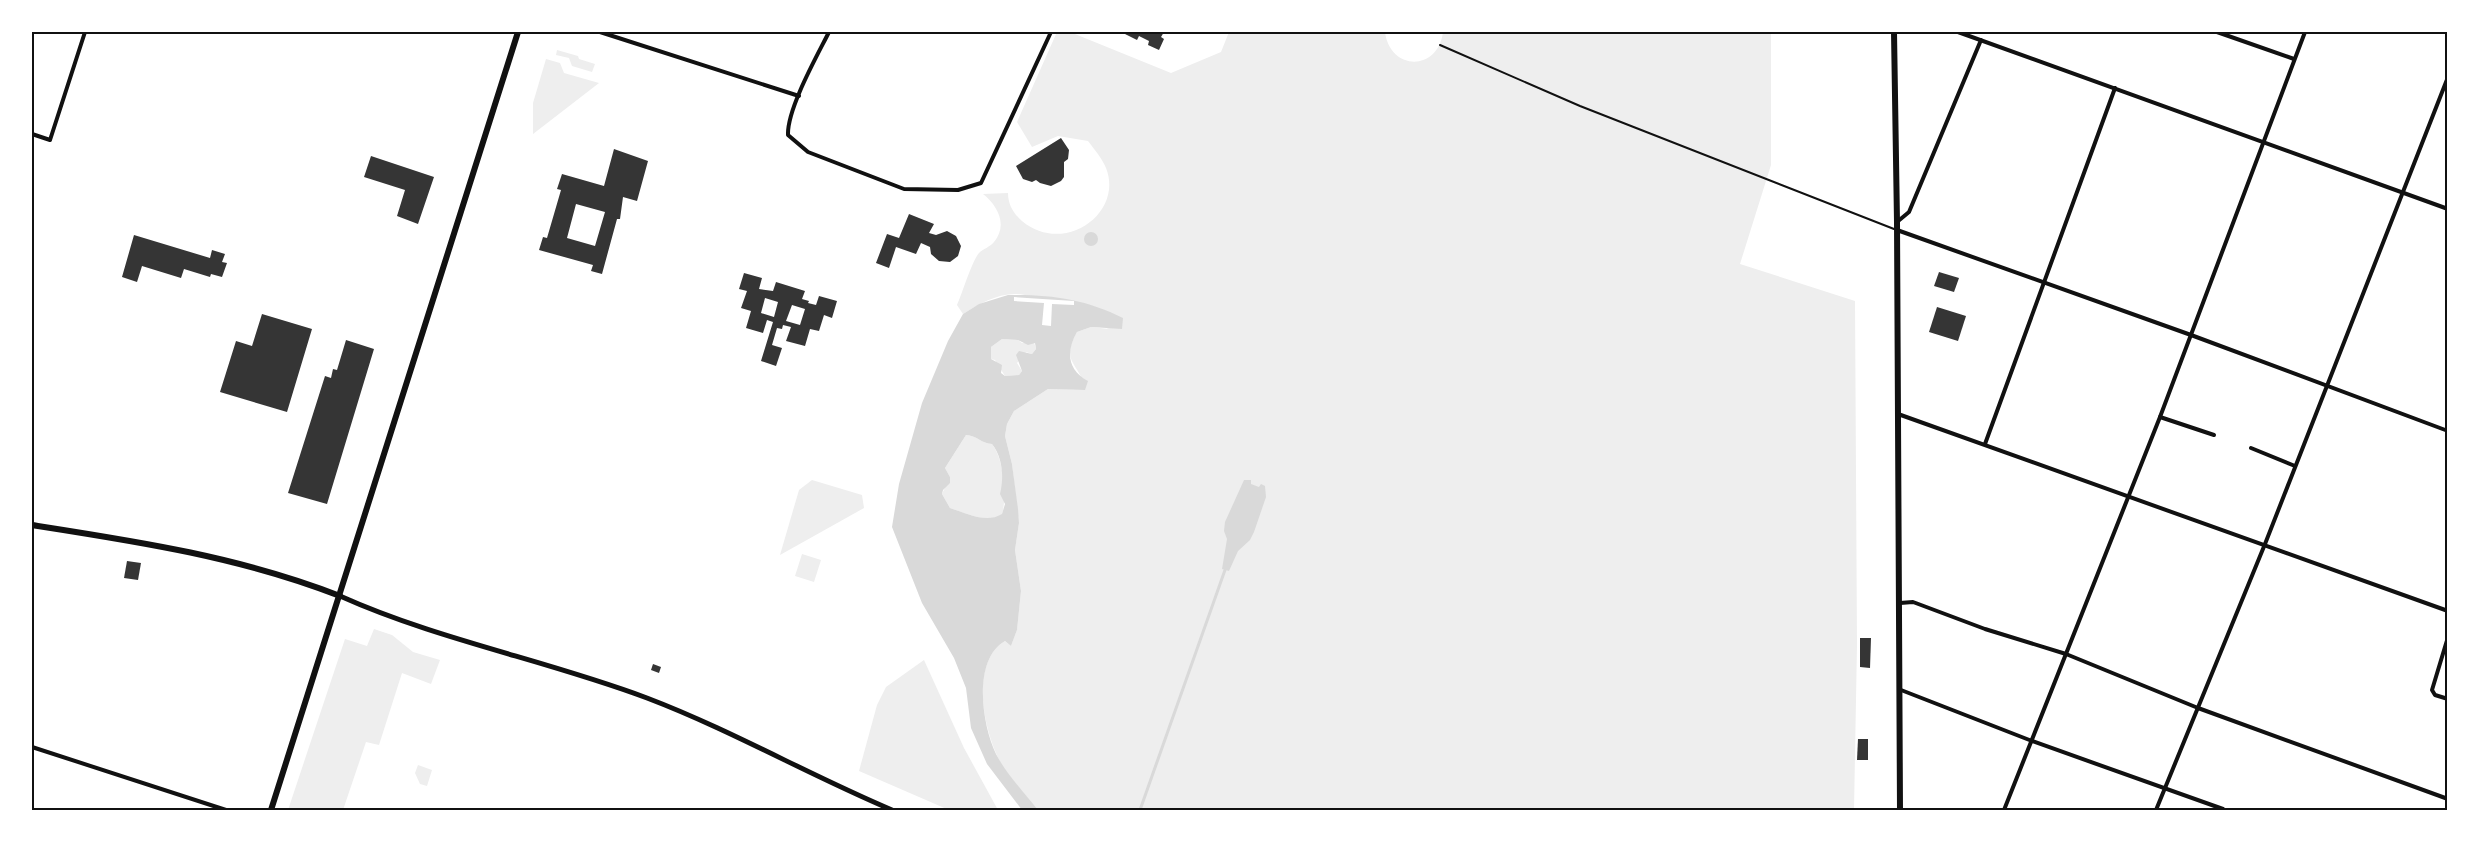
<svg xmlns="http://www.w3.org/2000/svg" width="2479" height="842" font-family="'Fira Sans Condensed',sans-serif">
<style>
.green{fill:#eee}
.water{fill:#d9d9d9;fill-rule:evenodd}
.pier{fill:#fff}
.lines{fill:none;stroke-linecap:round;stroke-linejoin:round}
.stream{stroke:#d9d9d9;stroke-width:3}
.building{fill:#353535;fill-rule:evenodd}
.service{stroke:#111;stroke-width:2}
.minor{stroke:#111;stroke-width:4}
.tertiary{stroke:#111;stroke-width:5}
.secondary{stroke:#111;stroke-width:6}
.primary{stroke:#111;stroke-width:6}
.neatline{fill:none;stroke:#111;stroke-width:2}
</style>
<rect width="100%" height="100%" fill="#fff"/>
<g class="green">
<path d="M1057,32H1070L1171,73L1221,52L1229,32H1385C1390,71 1438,72 1443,32H1771V165L1740,264L1855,301L1857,645L1854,810H1038C1028,797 1015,784 1005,770C985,740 967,664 1005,641L1011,646L1017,630L1021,591L1015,550L1019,523L1012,464L1005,436L1007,424L1014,411L1048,389L1085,390C1081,363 1059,363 1077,332L1091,327L1109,329C1084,319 1049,301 1025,295C1003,290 980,303 963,314L957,305C962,294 972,261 979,253C983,249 990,247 994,242C1008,225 998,206 983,194L1008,193C1008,205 1014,214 1022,221C1064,256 1124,213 1106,168C1102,158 1094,149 1088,141L1058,136L1032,147L1017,122Z"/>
<polygon points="557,50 578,56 579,59 595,64 592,72 572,66 569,58 556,55"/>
<polygon points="546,59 560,63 564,73 599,83 533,134 533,103"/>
<polygon points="1002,339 1018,340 1022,343 1034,342 1036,349 1032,354 1026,352 1017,363 1022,371 1019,375 1005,376 995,360 991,359 991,347"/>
<path d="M966,435C976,435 982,444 992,444C1004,459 1007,497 1002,515C986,524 966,513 950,508L942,494L950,477L945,468Z"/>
<polygon points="812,480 862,495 864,508 780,555 799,490"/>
<polygon points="802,554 821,560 814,582 795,576"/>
<polygon points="374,629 392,635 413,652 440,660 431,684 402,673 379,745 366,742 343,810 288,810 345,639 367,646"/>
<polygon points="924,660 964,748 998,810 949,810 859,771 877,705 886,687"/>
<polygon points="418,765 432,770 427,786 420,784 415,773"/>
</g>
<g class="water">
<circle cx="1091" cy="239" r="7"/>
<path d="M1008,295C1049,294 1086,299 1123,318L1122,329L1091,327L1077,332C1066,351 1067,370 1088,381L1085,390L1048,389L1014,411L1007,424L1005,436L1012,464L1018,509L1019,523L1015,550L1021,591L1017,630L1011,646L1005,641C972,660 982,725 996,754C1007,775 1024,792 1038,810H1022L987,764L971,728L966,688L954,658L922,603L892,527L899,484L922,403L948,341L963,314L979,304ZM1002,339L1018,340L1028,345L1035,343L1036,349L1032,354L1019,351L1016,355L1022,371L1019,375L1005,376L1001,373L1002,365L991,359V347ZM966,435C976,435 982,444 992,444C1003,458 1004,478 1000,494L1005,504L1002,514C986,524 966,513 950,508L942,494L943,490L950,483V477L945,468Z"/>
<polygon points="1244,480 1251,480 1251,484 1259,487 1261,484 1265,486 1266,497 1254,532 1250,540 1238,551 1229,571 1222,569 1227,539 1224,531 1225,522"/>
</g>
<polygon class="pier" points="1014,297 1027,298 1074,301 1074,305 1052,304 1051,326 1042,325 1044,303 1014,301"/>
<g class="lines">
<polyline class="stream" points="1140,810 1225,570"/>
</g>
<g class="building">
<polygon points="1126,32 1164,32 1161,37 1164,39 1159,50 1148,45 1149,41 1139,36 1137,40 1125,34"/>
<polygon points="1061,138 1069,150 1068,159 1064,162 1064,177 1061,181 1051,186 1040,183 1036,180 1032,182 1023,179 1016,166"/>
<path d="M614,149L648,161L637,201L623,197L620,219H617L602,274L591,271L593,265L539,250L543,237L547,238L561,190L557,189L562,174L604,186ZM576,204L605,212L595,246L567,238Z"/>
<polygon points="371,156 434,177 418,224 397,216 405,190 364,177"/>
<polygon points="909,214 934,224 929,233 936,235 947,231 956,236 961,246 958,256 950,262 939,261 931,254 930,247 921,243 916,254 896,247 889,268 876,263 887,234 899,238"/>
<polygon points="134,235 210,258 212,250 225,254 222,262 227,263 222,277 211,274 210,277 184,269 181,278 142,266 137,282 122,277"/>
<polygon points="1939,272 1959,278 1954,292 1934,286"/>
<path d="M744,273L762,278L759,289L773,291L776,282L805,291L802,299L809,301L808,303L816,305L819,296L837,301L832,318L824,315L819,331L810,329L805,346L786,341L791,327L783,325L782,329L777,328L772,345L782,348L776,366L761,361L773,322L767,320L763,333L746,328L751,311L741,308L747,291L739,289ZM765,298L778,302L774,317L761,313ZM792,305L805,309L800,325L786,321Z"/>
<polygon points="1937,307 1966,316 1958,341 1929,332"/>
<polygon points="262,314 312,329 287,412 220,392 236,341 252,346"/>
<polygon points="346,340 374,349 327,504 288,493 325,376 331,378 333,369 337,370"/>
<polygon points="127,561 141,563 138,580 124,578"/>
<polygon points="1860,638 1871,638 1870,668 1860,667"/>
<polygon points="653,664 661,667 659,673 651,670"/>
<polygon points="1858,739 1868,739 1868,760 1857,760"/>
</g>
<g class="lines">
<polyline class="service" points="1440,45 1580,106 1894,229"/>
<g class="minor">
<polyline points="600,32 799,96"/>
<path d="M829,32C817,56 787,109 788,135L808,152L904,189L958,190L981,183L1051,32"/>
<polyline points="1958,32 2448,209"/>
<polyline points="2217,32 2294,59"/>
<polyline points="32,134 50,140 85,32"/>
<polyline points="1897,222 1909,212 1981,40"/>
<polyline points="1897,230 2191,335 2448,431"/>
<polyline points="1898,414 2448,611"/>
<polyline points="2160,417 2214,435"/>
<polyline points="1985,444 2115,88"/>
<polyline points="2251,448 2295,466"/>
<polyline points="1900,603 1913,602 1985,629 2066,654 2198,708 2448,799"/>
<polyline points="2448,637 2432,690 2435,695 2448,699"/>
<polyline points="1901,690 2032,741 2223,809"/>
<polyline points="32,747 226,810"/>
<polyline points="2004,810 2160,417 2305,32"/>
<polyline points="2156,810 2265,544 2448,77"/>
</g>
<path class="tertiary" d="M340,596C438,640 546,660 647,698C731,730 809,775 892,810"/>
<g class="secondary">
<polyline points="1894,32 1897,222 1900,810"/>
<path d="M32,525C135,541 241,557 340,596"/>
</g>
<polyline class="primary" points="271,810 518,32"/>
</g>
<rect width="2479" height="842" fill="none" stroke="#ffffff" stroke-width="66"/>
<rect x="33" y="33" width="2413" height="776" class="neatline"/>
</svg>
